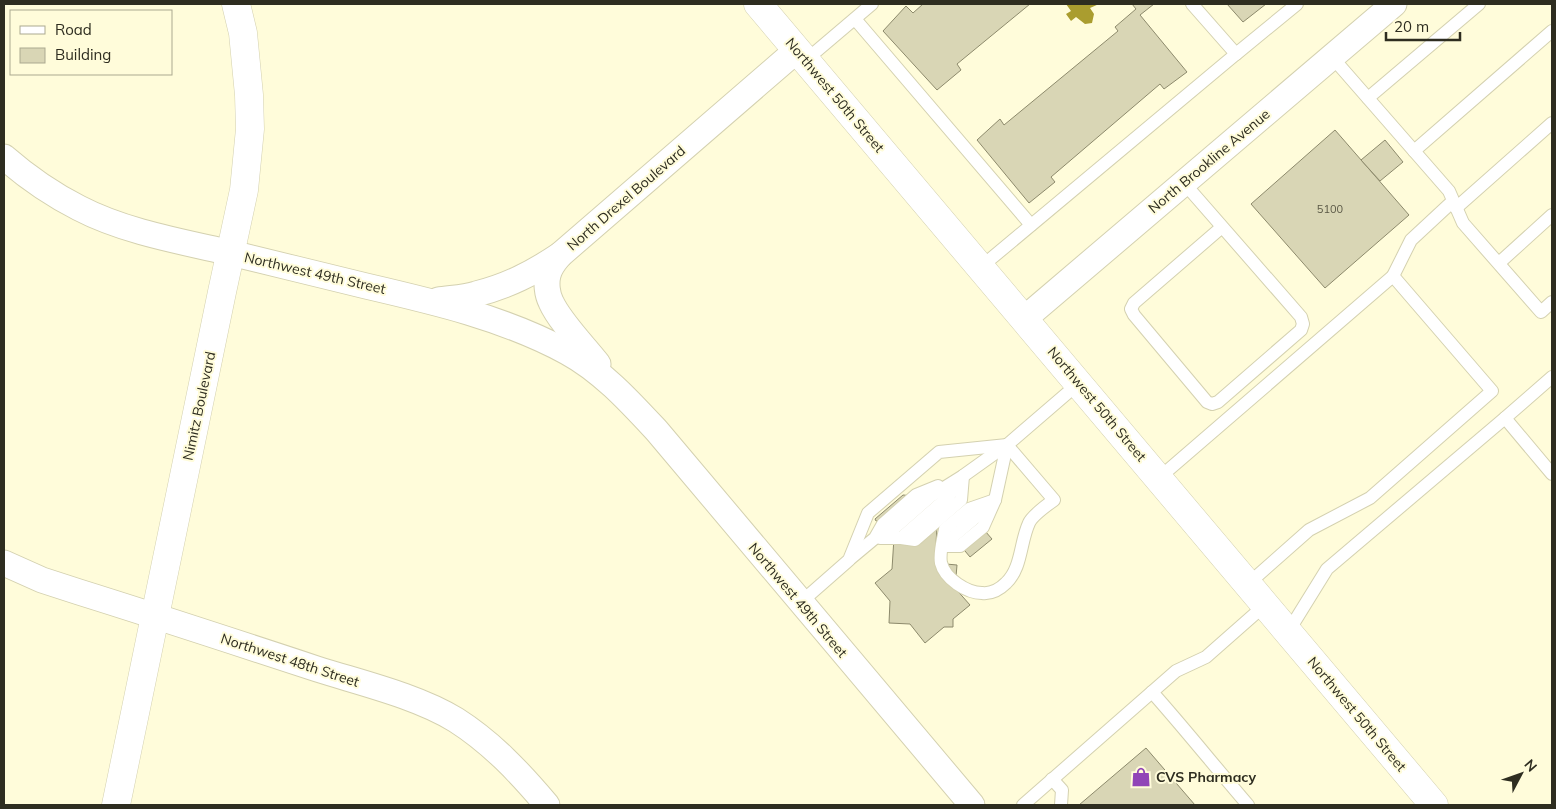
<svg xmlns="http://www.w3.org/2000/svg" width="1556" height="809" font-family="Mulish,sans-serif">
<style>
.water{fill:#aa9d2f}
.building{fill:#d9d6b5;stroke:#8d8a6c}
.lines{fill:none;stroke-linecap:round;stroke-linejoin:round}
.lane-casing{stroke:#d4d1b0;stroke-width:14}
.street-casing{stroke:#d4d1b0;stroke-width:27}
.secondary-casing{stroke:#d4d1b0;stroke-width:29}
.lane{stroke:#fff;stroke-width:12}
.street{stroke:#fff;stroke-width:25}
.secondary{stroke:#fff;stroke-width:28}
.labels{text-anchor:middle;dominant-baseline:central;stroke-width:4;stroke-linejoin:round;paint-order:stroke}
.number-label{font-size:11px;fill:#595745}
.street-label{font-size:14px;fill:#2e2d20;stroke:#fffcda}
.poi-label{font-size:14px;font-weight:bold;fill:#2e2d20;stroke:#fffcda;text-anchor:start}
</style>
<rect width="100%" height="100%" fill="#fffcda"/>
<polygon class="water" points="1066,4 1099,4 1090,8 1094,14 1092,23 1085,24 1076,17 1071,21 1066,14 1071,11"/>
<g class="building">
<polygon points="923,4 1030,4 957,64 961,70 937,90 883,31 906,6 913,13"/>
<polygon points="1132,4 1154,4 1140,15 1187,72 1164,89 1160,84 1051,177 1055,182 1029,203 977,140 1000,119 1004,125 1118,31 1115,27 1136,9"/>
<polygon points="1227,4 1266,4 1243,22"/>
<polygon points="1335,130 1409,215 1325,288 1251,204"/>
<polygon points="1385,140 1403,162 1380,181 1361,160"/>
<polygon points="903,495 958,500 992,539 970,557 945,527 937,526 935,563 957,565 955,588 970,605 953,619 953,627 944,627 925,643 910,624 889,623 890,601 875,583 892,569 895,522 876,521 875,519"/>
<polygon points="1146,748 1195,805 1079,805"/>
</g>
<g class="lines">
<defs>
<g id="lane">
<polyline points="855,19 1031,225"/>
<polyline points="1236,54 1297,4"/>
<polyline points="1332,57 1449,191 1463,223 1541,312 1552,302"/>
<polyline points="806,60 872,4"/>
<polyline points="1368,98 1479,4"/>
<polyline points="1414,151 1552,31"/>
<polyline points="1184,183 1301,317 1303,324 1301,330 1218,402 1212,404 1207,402 1134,315 1131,309 1134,303 1222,227"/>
<polyline points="1456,208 1552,123"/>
<polyline points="1499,263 1552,215"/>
<polyline points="981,267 1236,54 1192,4"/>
<polyline points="1393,276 1411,240 1453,201"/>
<polyline points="1552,377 1505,418 1552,474"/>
<polyline points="1159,478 1393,276 1492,391 1370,498 1309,530 1248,584"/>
<path d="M995,500L969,509L945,529C943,540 939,553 941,563C945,579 967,593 982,593C991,594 1000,589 1006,583C1022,568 1020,542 1029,523C1032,516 1047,505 1054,500L1007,445L1079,383"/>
<polyline points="880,538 901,538 948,497 959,482"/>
<polyline points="883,538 931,496 963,476 1005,446"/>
<polyline points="901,538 915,540 961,500 963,476"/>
<polyline points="942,546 960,546 983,527 995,500 1007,445"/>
<polyline points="942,546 989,506"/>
<polyline points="851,558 875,538 883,524 916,495 938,486"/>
<polyline points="800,603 849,560 868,513 939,452 1007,445"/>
<polyline points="1288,632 1327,569 1505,418"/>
<path d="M1152,692C1185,729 1216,768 1248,805"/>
<polyline points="1052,779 1062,790 1061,805"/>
<polyline points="1023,805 1176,671 1206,657 1265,605"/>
</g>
<g id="street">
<path d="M4,157C27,177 51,194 79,208C123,231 178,241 227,252C273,263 320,275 366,286C435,302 504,318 567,352C602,371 630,402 657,431L972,805"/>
<path d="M560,255C555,261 550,266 548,275C546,283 547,294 551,302C560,322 584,346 598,364"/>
<path d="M438,300C450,298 464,298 476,294C508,286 533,273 560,255L797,50"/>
<polyline points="1024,319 1394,4"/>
<path d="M4,563L42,580L79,592C159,617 238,643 317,669C361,683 417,696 456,720C492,743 520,773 547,805"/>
</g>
<g id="secondary">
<polyline points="758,4 1434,805"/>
<polyline points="116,805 222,292 244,190 250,129 249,95 243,33 236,4"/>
</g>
</defs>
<use href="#lane" class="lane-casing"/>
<use href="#street" class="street-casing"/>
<use href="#secondary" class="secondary-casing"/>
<use href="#lane" class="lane"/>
<use href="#street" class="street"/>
<use href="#secondary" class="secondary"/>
</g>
<defs>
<symbol id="shop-bare" viewBox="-9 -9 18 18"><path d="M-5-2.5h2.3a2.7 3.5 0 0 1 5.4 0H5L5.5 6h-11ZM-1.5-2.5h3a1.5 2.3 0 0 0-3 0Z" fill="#9145b7" stroke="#fffcda" stroke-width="2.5" paint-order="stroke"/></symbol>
</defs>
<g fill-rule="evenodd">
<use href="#shop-bare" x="1127" y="763" width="28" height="28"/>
</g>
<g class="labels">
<g class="number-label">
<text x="1330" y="209">5100</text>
</g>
<g class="street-label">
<text transform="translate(835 95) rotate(50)">Northwest 50th Street</text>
<text transform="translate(1209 161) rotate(-40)">North Brookline Avenue</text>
<text transform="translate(626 198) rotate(-41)">North Drexel Boulevard</text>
<text transform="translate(315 273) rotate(13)">Northwest 49th Street</text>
<text transform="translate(1097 404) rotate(50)">Northwest 50th Street</text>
<text transform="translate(199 406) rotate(-78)">Nimitz Boulevard</text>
<text transform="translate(798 600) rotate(50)">Northwest 49th Street</text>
<text transform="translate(290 660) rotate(18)">Northwest 48th Street</text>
<text transform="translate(1357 714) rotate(50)">Northwest 50th Street</text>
</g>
<g class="poi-label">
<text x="1156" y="777">CVS Pharmacy</text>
</g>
</g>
<rect width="1556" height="809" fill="none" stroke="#2e2d20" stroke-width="10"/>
<rect x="10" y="10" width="162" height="65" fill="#fffcda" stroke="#aba990"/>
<rect x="20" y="26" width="25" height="8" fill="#ffffff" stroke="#aba990"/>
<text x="55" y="35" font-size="15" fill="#2e2d20">Road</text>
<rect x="20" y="48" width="25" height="15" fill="#d9d6b5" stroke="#aba990"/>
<text x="55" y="60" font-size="15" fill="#2e2d20">Building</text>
<g transform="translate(1521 774) rotate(49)" stroke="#fffcda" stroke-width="4" paint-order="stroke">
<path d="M0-4L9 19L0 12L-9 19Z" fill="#2e2d20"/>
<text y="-8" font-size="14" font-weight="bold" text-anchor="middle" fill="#2e2d20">N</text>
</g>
<path d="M1386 32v8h74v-8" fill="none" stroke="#2e2d20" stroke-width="2.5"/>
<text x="1394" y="32" font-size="15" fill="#2e2d20" stroke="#fffcda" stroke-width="4" paint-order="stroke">20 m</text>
</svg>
